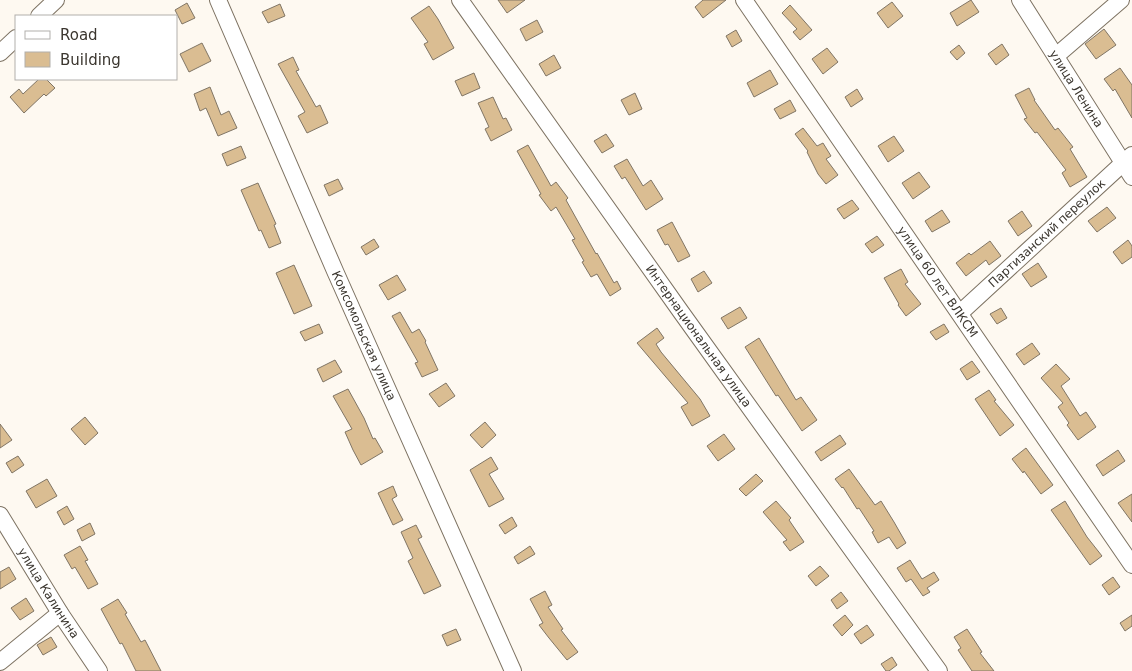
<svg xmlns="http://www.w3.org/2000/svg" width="1132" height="671" font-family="'DejaVu Sans',sans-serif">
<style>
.building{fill:#dabd92;stroke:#807565}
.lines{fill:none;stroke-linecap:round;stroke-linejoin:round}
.minor-casing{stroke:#7d7262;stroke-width:18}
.minor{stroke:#fff;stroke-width:16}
.labels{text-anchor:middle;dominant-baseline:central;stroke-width:4;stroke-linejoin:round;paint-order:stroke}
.street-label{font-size:12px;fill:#3b362f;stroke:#fff}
</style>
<rect width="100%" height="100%" fill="#fef9f1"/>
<g class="building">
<polygon points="498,0 525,0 507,13"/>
<polygon points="703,0 726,0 703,18 695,7"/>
<polygon points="971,0 979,12 957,26 950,13"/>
<polygon points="892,2 903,16 888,28 877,13"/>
<polygon points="187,3 195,18 182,24 175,10"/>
<polygon points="280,4 285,16 268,23 262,12"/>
<polygon points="790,5 812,30 800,40 793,32 797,29 782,13"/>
<polygon points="429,6 438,19 454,48 433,60 424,44 428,42 411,18"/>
<polygon points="537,20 543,32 526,41 520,29"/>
<polygon points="1104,29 1116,45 1096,59 1085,44"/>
<polygon points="736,30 742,41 732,47 726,36"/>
<polygon points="202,43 211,61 189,72 180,54"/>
<polygon points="1002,44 1009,55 996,65 988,54"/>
<polygon points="959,45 965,53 957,60 950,52"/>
<polygon points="827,48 838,62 823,74 812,59"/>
<polygon points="554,55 561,68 546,76 539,64"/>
<polygon points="293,57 299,70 296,71 316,107 320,105 328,123 307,133 298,116 305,112 278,64"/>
<polygon points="1120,68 1132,85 1132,118 1115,89 1113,91 1104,79"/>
<polygon points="770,70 778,84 754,97 747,83"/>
<polygon points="474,73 480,88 462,96 455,81"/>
<polygon points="39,79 46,79 55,88 46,96 44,94 24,113 10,97 19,89 23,94"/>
<polygon points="210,87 221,115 229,111 237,128 218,136 206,108 200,111 194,94"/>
<polygon points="1029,88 1035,100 1034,100 1055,130 1058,128 1073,147 1070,149 1087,177 1070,187 1062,173 1066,170 1037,132 1035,133 1024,119 1027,118 1015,95"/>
<polygon points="857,89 863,99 851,107 845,97"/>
<polygon points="635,93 642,109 629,115 621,100"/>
<polygon points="493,97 503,119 506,118 512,130 491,141 485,129 489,127 478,103"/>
<polygon points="790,100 796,111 780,119 774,109"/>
<polygon points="803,128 817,146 823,143 831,156 826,159 838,175 826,184 818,174 807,152 808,151 795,134"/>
<polygon points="606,134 614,146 602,153 594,141"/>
<polygon points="894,136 904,151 888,162 878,146"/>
<polygon points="528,145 551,186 556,182 568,198 566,200 596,254 597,253 614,283 617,281 621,289 610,296 597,274 591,277 582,262 584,261 572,240 575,239 556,207 551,211 539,195 541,194 517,151"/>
<polygon points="241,146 246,158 227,166 222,154"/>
<polygon points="627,159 643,186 651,180 663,199 646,210 625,177 622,179 614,166"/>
<polygon points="919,172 930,187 913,199 902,183"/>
<polygon points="338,179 343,189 329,196 324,185"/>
<polygon points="258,183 276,224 274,225 281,243 269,248 261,230 259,231 241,190"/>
<polygon points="852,200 859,209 844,219 837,209"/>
<polygon points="1107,207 1116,218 1097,232 1088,221"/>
<polygon points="942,210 950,222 932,232 925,221"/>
<polygon points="1022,211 1032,226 1018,236 1008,221"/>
<polygon points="672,222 690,256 678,262 668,244 665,245 657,230"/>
<polygon points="877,236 884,245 872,253 865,244"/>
<polygon points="374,239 379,247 366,255 361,247"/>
<polygon points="1128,240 1132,246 1132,257 1122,264 1113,252"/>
<polygon points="990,241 1001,256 989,265 986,260 966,276 956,263 969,253 971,255"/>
<polygon points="1038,263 1047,277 1031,287 1022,274"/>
<polygon points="294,265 312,306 294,314 276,273"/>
<polygon points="901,269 908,282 905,284 921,304 906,316 898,305 899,304 884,278"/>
<polygon points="704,271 712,283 698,292 691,279"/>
<polygon points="397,275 406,290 388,300 379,285"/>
<polygon points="740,307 747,318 728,329 721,318"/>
<polygon points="1001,308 1007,318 997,324 990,314"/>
<polygon points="400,312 412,333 419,329 426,341 425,342 438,370 422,377 415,363 418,362 392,316"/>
<polygon points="319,324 323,333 305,341 300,332"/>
<polygon points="944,324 949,332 936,340 930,332"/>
<polygon points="657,328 664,338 656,344 661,352 700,399 710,416 692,426 681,407 688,403 637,343"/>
<polygon points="759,338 796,400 801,397 817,420 802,431 778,395 776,396 745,347"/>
<polygon points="1032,343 1040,354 1024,365 1016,354"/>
<polygon points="335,360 342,372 323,382 317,369"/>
<polygon points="972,361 980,372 967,380 960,369"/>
<polygon points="1056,364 1070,379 1061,386 1080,416 1086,412 1096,427 1078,440 1067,425 1069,423 1058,407 1063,403 1041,378"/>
<polygon points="446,383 455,396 439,407 429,394"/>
<polygon points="348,389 364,418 373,439 375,438 383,452 361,465 353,450 345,432 352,429 333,396"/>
<polygon points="989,390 996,400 994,401 1014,425 1000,436 975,399"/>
<polygon points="85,417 98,433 85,445 71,429"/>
<polygon points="485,422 496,435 482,448 470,435"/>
<polygon points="0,424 12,440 0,448"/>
<polygon points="724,434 735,449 718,461 707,446"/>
<polygon points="840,435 846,444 821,461 815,452"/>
<polygon points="1026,448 1053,485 1041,494 1024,471 1023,473 1012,459"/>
<polygon points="1118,450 1125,461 1103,476 1096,465"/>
<polygon points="18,456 24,465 12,473 6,463"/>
<polygon points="491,457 498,469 489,474 504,499 489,507 470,470"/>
<polygon points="849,469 875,505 881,501 894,522 906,543 897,549 889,537 878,543 872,532 874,531 859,508 857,509 843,487 842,488 835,479"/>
<polygon points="756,474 763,481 746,496 739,489"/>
<polygon points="47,479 57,496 36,508 26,491"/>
<polygon points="393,486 397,496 392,499 403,520 393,525 378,493"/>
<polygon points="1132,494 1132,522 1118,503"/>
<polygon points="776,501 791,518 789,520 804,542 790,551 783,542 787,540 763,512"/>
<polygon points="1065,501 1087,537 1102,556 1090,565 1051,510"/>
<polygon points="67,506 74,519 64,525 57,512"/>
<polygon points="512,517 517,526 505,534 499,525"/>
<polygon points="90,523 95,534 82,541 77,530"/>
<polygon points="416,525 422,537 418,539 441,586 424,594 408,561 413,558 401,532"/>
<polygon points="80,546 88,560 85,561 98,584 88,589 75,567 72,569 64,555"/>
<polygon points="530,546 535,554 518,564 514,557"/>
<polygon points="910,560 922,579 934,572 939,580 927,588 930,592 923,596 911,579 906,582 897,568"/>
<polygon points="820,566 829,576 816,586 808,576"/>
<polygon points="9,567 16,579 0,589 0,572"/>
<polygon points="1113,577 1120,587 1109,595 1102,585"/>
<polygon points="545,591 552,605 548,607 563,629 561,630 578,652 567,660 549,638 539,625 543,623 530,599"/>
<polygon points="841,592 848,601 837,609 831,600"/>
<polygon points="26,598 34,611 20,620 11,608"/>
<polygon points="118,599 127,613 125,614 141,642 145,640 161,671 136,671 122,643 120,644 101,609"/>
<polygon points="845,615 853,625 842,636 833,625"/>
<polygon points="1132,615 1132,626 1125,631 1120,623"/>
<polygon points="867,625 874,635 861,644 854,634"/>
<polygon points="456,629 461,640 447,646 442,635"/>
<polygon points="967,629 982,652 980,653 994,671 972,671 958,650 961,648 954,637"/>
<polygon points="51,637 57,647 43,655 37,645"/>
<polygon points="892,657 897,665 889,671 886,671 881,664"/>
</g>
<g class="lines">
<defs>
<g id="minor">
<path id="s1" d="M218,0L335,271L513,671"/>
<path id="s2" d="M460,0L681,312L939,671"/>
<path id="s3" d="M744,0L1132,565"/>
<path id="s4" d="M1020,0L1132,177"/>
<polyline points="39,16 56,0"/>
<polyline points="0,53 16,38"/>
<polyline points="1056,56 1121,0"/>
<path id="s5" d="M960,313L1132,155"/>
<path id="s6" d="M0,515L60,613L99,671"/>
<polyline points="0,662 60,613"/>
</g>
</defs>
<use href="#minor" class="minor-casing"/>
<use href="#minor" class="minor"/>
</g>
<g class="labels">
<g class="street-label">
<text stroke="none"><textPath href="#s4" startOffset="105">улица Ленина</textPath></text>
<text stroke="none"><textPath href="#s5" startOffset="118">Партизанский переулок</textPath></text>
<text stroke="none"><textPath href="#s3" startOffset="342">улица 60 лет ВЛКСМ</textPath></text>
<text stroke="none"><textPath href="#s1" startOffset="366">Комсомольская улица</textPath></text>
<text stroke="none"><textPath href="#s2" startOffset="412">Интернациональная улица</textPath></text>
<text stroke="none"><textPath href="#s6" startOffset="92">улица Калинина</textPath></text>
</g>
</g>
<rect x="15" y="15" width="162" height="65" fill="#ffffff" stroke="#b1afac"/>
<rect x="25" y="31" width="25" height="8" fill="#ffffff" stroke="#b1afac"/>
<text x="60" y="40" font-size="15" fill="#3b362f">Road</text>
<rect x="25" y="52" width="25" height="15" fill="#dabd92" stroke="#b1afac"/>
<text x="60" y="65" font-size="15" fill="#3b362f">Building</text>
</svg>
